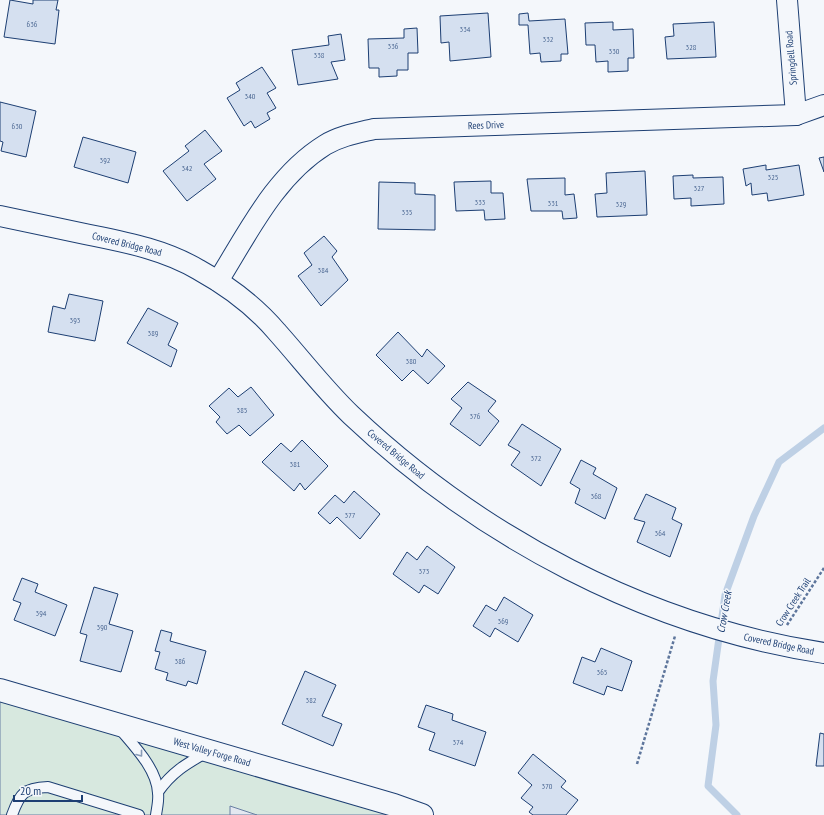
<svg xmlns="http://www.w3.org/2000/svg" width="824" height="815" font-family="'PT Sans Narrow',sans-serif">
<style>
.green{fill:#d7e8df;stroke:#687fa3}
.parking{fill:#e3e8f0;stroke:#687fa3}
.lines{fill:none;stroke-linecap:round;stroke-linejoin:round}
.stream{stroke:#bed0e5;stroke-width:7}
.building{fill:#d5e0f0;stroke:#1d3f73}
.service-casing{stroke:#1d3f73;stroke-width:12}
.minor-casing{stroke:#1d3f73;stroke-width:22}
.secondary-casing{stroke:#1d3f73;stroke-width:24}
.path{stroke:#5e769c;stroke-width:2.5;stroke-dasharray:3 2;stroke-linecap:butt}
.service{stroke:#f4f7fb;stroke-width:10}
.minor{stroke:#f4f7fb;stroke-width:20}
.secondary{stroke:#f4f7fb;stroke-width:22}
.oneway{stroke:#889bb7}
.labels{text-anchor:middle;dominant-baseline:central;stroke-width:3;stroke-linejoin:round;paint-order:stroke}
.number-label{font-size:8px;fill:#4b6792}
.street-label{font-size:10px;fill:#1d3f73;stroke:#f4f7fb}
.water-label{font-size:11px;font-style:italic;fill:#1d3f73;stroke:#f4f7fb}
</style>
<rect width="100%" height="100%" fill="#f4f7fb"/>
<polygon class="green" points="0,690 422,815 0,815"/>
<polygon class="parking" points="230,806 257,815 230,815"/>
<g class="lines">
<polyline class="stream" points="737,815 708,786 716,725 713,681 725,595 754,516 779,462 824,428"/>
</g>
<g class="building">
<polygon points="10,0 33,4 33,0 58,0 56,10 59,10 55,44 4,37"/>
<polygon points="488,13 491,57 450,61 449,42 441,43 440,16"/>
<polygon points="528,13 529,21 565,19 568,54 561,54 561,61 541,62 540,53 530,54 528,25 519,25 519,14"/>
<polygon points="613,22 613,30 633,29 634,58 628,58 628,71 608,72 608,61 596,62 595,45 586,45 585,23"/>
<polygon points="714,22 716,57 667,59 665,37 674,36 673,24"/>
<polygon points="417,28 418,53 408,53 408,70 397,70 397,76 379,77 379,68 369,68 368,39 404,38 404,29"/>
<polygon points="341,34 345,60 331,62 338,79 298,85 292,50 329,45 328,36"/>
<polygon points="262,67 276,88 267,93 276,108 267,113 270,119 255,128 251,121 244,126 227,98 240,90 236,83"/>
<polygon points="0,102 36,111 26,157 1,151 3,142 0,141"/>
<polygon points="205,130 222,151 204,164 216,179 187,201 163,171 189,151 185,146"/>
<polygon points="83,137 136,152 128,183 74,167"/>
<polygon points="824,157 824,172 819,158"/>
<polygon points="766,165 766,170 799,165 804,195 768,201 767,193 752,195 751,183 746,186 743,169"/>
<polygon points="645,171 647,215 597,217 595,194 607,193 606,173"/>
<polygon points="693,175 693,178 723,177 724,204 691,206 691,198 674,199 673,176"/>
<polygon points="565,178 565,195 574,194 577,218 563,219 562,211 531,211 527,179"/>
<polygon points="491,181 491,193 503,193 505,219 485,220 484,210 456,211 454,182"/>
<polygon points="379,182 415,183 415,194 435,195 435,230 378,229"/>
<polygon points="324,236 337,251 332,257 348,280 321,306 298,276 312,265 304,253"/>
<polygon points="69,294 103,301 95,341 48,332 53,306 65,309"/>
<polygon points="148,308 178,323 168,345 177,350 171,367 127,343"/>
<polygon points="398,332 422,357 427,349 445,366 428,384 413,370 402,381 376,355"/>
<polygon points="468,382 496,401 488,411 499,421 480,446 450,424 462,408 451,399"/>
<polygon points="251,387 274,415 250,436 239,425 227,434 216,422 220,417 209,406 229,388 238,397"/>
<polygon points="522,424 561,449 541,486 511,465 520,452 508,445"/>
<polygon points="302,440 328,466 305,490 300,483 294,491 262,462 281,443 291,452"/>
<polygon points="581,460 596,468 593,474 617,488 605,519 575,503 580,489 570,483"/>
<polygon points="354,491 380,514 360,539 337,517 330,524 318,513 335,495 344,503"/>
<polygon points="646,494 676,508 672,519 682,524 670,557 637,542 645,522 634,519"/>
<polygon points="427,546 455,567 438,594 424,585 419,593 393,574 407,552 417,560"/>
<polygon points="22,578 38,584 35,592 67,605 55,636 14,620 21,603 13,600"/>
<polygon points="94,587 118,594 109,624 133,631 121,672 80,661 87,635 80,633"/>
<polygon points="504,597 533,615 518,642 495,628 490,637 473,626 486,605 496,611"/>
<polygon points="161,630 172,633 170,641 206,651 197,684 188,681 186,686 166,680 168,673 155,669 160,652 155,651"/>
<polygon points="601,648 632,661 622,691 607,686 604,695 573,683 582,657 595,662"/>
<polygon points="305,671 336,685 322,716 342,724 333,746 282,724"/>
<polygon points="426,705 453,714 452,720 486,732 475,766 429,750 435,733 418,727"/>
<polygon points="820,733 824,734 824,766 816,766"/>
<polygon points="533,754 566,781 561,787 578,800 566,815 533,815 529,812 533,807 521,798 532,785 518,773"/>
</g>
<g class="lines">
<defs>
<g id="service">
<path d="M119,728C134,746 157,769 158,793C159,800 157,808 156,815"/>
<path d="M158,792C172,772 186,764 207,752"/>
<path d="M12,815C20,793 24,788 48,787L139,815"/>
</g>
<g id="minor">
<polyline points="787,0 796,115"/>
<path d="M0,216C28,222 57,228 85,234C124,242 164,249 199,270C228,286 255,306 277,332C302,360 324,389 351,415C480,537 647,626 824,653"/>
<path d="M218,281C248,233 275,176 325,145C340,136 357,133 374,129L796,115L824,105"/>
</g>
<polyline id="secondary" points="0,690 394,805 422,815"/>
</defs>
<use href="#service" class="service-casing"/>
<use href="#minor" class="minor-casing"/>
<use href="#secondary" class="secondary-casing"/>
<g class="path">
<polyline points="787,625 824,568"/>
<polyline points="637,764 675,636"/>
</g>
<use href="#service" class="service"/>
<use href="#minor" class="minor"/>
<use href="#secondary" class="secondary"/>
</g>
<defs><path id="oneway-chevron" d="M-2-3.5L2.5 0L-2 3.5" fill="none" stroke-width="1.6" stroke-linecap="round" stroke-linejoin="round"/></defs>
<use class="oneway" href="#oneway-chevron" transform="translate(140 754) rotate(52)"/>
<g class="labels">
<g class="number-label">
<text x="32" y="24">636</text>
<text x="465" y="29">334</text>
<text x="548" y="39">332</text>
<text x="393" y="46">336</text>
<text x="691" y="47">328</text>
<text x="614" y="51">330</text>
<text x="319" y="55">338</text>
<text x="250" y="96">340</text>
<text x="17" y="126">630</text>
<text x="105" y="160">392</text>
<text x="187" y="168">342</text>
<text x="773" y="177">325</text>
<text x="699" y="188">327</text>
<text x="480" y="202">333</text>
<text x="553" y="203">331</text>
<text x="621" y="204">329</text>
<text x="407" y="212">335</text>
<text x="323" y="270">384</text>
<text x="75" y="320">393</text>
<text x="153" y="333">389</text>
<text x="411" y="361">380</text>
<text x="242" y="410">385</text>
<text x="475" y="416">376</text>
<text x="536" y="458">372</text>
<text x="295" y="464">381</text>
<text x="596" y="496">368</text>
<text x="350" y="515">377</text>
<text x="660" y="533">364</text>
<text x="424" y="571">373</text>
<text x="41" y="613">394</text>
<text x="503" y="621">369</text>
<text x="102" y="627">390</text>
<text x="180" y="661">386</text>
<text x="602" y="672">365</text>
<text x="311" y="700">382</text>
<text x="458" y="742">374</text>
<text x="547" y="786">370</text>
</g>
<g class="street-label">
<text transform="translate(791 58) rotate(-95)">Springdell Road</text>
<text transform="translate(486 125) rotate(-2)">Rees Drive</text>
<text transform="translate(127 244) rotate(14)">Covered Bridge Road</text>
<text transform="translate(396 454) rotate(40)">Covered Bridge Road</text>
<text transform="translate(793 602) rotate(-57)">Crow Creek Trail</text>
<text transform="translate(779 644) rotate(12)">Covered Bridge Road</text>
<text transform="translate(212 752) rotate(16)">West Valley Forge Road</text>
</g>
<g class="water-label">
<text transform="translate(724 612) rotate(-80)">Crow Creek</text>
</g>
</g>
<path d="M14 795v6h68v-6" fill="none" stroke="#1d3f73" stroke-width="2"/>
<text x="20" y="795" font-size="12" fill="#1d3f73" stroke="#f4f7fb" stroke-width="3" paint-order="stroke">20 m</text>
</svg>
